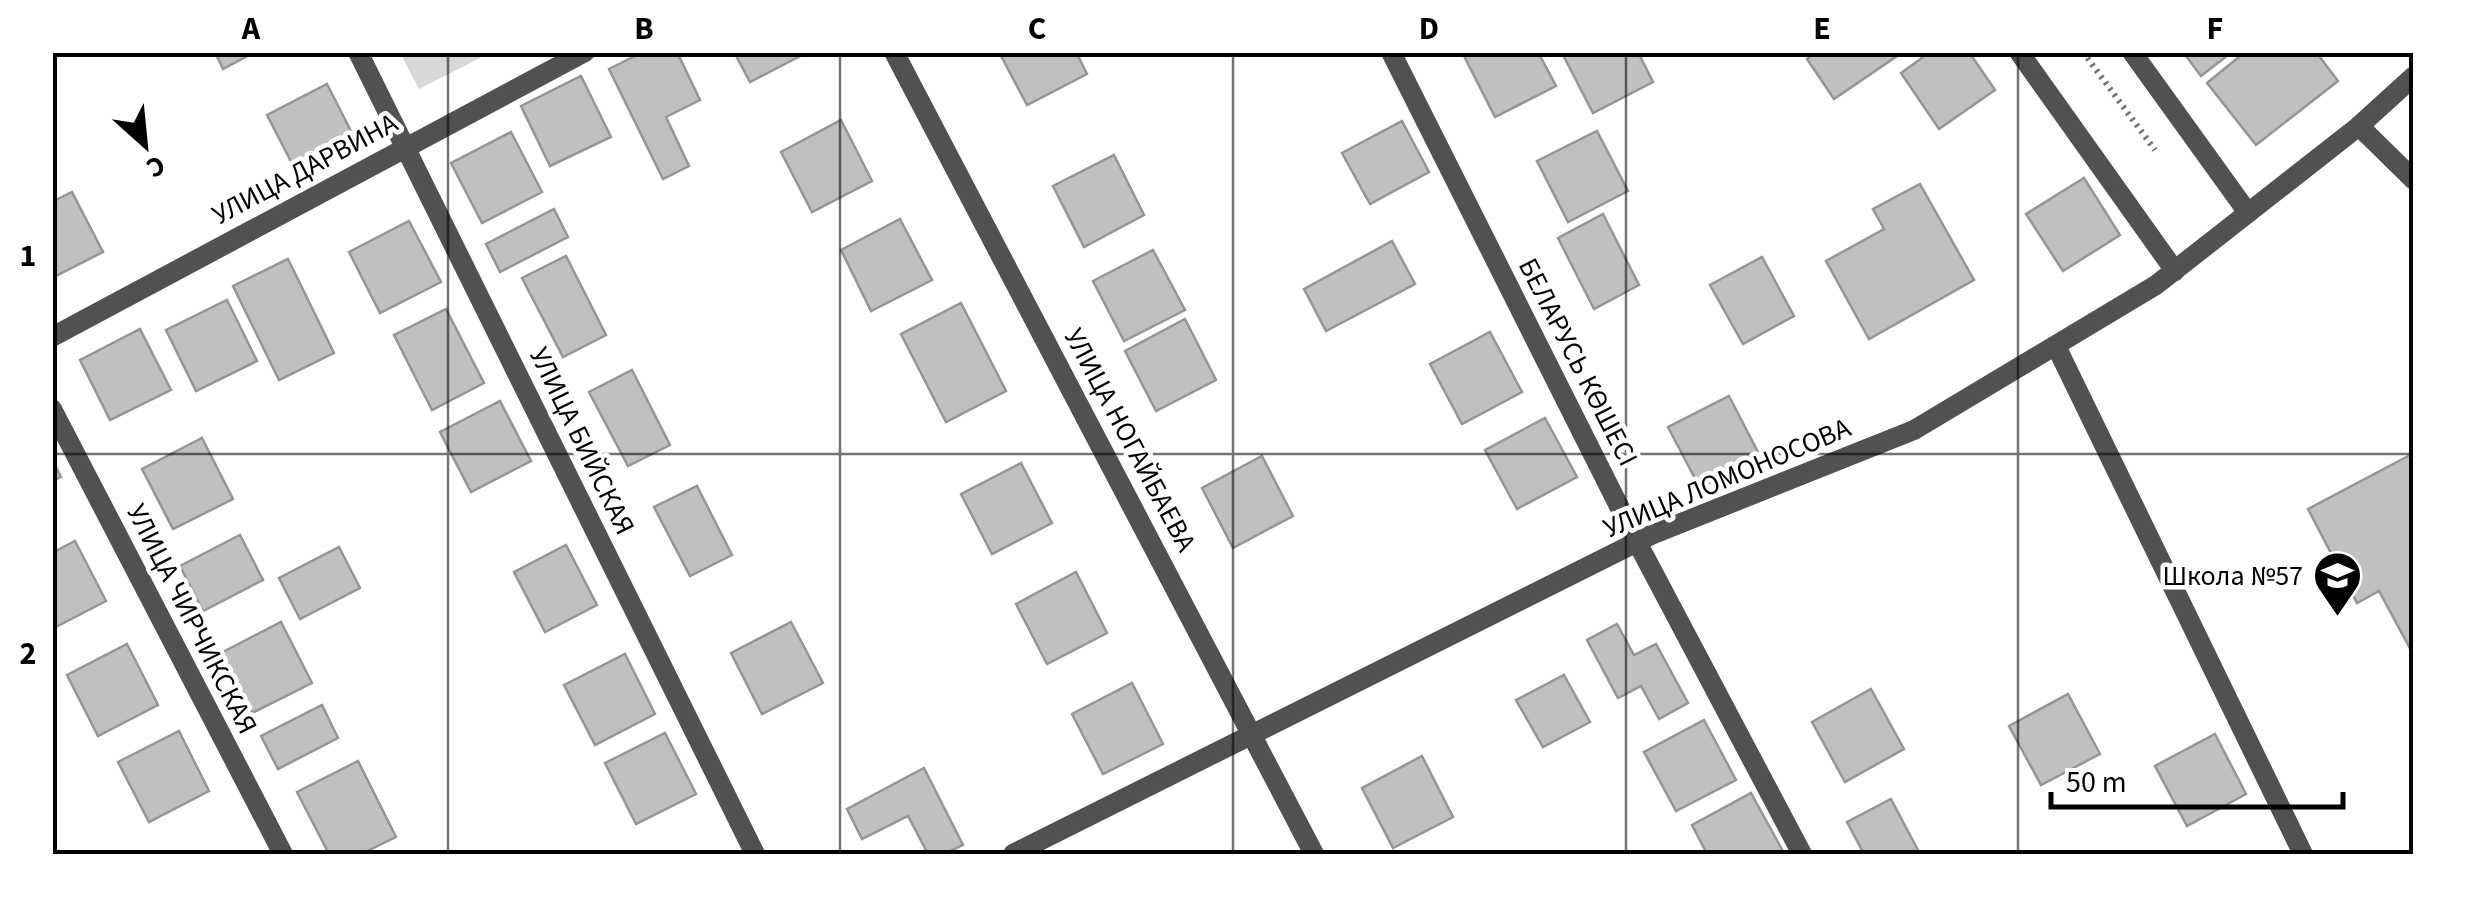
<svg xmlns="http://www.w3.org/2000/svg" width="2466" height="907" font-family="'Source Sans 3',sans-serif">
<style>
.green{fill:#d8d8d8}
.building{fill:#c0c0c0;stroke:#959595;stroke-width:2.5}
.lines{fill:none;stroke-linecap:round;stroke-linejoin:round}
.path{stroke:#737373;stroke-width:6;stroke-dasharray:2.5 5;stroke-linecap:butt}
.minor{stroke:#515151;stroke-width:20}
.grid{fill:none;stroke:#000;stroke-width:2.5;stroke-opacity:0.55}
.labels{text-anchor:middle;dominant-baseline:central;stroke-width:9;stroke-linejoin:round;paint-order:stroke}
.street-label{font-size:28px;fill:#000;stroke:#fff}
.poi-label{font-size:28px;fill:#000;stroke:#fff;text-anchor:end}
.neatline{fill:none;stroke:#000;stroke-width:4}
.grid-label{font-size:32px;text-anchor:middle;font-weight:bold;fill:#000}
</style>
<rect width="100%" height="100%" fill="#fff"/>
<polygon class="green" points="400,53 490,53 419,89"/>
<g class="building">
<polygon points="215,52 255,52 223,69"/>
<polygon points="643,52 677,52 700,100 666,117 689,166 663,179 609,69"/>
<polygon points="734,52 808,52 750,82"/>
<polygon points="999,52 1076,52 1087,74 1027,105"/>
<polygon points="1462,52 1538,52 1556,86 1495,117"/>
<polygon points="1638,52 1653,82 1593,113 1562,53"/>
<polygon points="1816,52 1903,52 1834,99 1807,59"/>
<polygon points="1930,52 1969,52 1995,90 1939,129 1901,73"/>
<polygon points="2183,52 2232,52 2201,76"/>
<polygon points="2245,52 2316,52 2338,81 2256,145 2207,83"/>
<polygon points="581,76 611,137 550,166 521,106"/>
<polygon points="327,84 358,145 298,175 267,115"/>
<polygon points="841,120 872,181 812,212 781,152"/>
<polygon points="1402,121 1429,172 1370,204 1342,153"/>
<polygon points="1597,131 1628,191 1568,222 1537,161"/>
<polygon points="511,132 542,192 482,223 451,163"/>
<polygon points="1114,155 1144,215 1084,247 1053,186"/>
<polygon points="2084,178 2120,235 2063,271 2026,214"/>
<polygon points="1920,184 1974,280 1869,339 1826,261 1884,229 1873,209"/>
<polygon points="72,192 103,252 52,278 52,202"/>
<polygon points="554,209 568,237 500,272 486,244"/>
<polygon points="1603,214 1639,285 1594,309 1558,238"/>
<polygon points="900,219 932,280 871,311 841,250"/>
<polygon points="409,221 441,282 380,313 349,252"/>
<polygon points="1392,241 1415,284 1326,331 1304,289"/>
<polygon points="1153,250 1185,310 1124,341 1093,281"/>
<polygon points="566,256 606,335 563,357 522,278"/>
<polygon points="1762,257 1794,316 1743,344 1710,285"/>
<polygon points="288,259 334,353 279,380 233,286"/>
<polygon points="227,300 257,361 196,391 166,330"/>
<polygon points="961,303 1006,391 946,422 901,334"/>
<polygon points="446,309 484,383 432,410 394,335"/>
<polygon points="1185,319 1216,380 1156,411 1125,351"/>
<polygon points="140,329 171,390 110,420 80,360"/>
<polygon points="1490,332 1522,392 1462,424 1430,364"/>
<polygon points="632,370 670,445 628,466 589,392"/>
<polygon points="1729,396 1760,456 1700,488 1668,427"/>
<polygon points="500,401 531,461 471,492 440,432"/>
<polygon points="1545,418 1577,477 1517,509 1485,450"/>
<polygon points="202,438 233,499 173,529 142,469"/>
<polygon points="2414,453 2414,656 2379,591 2357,603 2308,509"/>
<polygon points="1262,456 1293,516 1233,548 1202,488"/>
<polygon points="52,459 61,477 52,481"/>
<polygon points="1021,463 1052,523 992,554 961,494"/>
<polygon points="697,486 732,555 690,576 654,507"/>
<polygon points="240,535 263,580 203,611 180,566"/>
<polygon points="75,541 106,601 52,629 52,553"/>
<polygon points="566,545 597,605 545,632 514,572"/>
<polygon points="339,547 360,588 300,619 279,578"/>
<polygon points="1076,572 1107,633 1047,664 1016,604"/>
<polygon points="281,622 312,683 252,713 221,653"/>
<polygon points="791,622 823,683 762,714 731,653"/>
<polygon points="1617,624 1634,655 1656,644 1688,703 1659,719 1641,686 1618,698 1587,640"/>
<polygon points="127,644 158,705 98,736 67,675"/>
<polygon points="625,654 655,714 595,745 564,685"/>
<polygon points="1564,675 1590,722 1543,747 1516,700"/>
<polygon points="1132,683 1163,744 1103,774 1072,714"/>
<polygon points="1871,689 1904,749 1845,782 1812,722"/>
<polygon points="2068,694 2100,754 2041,785 2009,726"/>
<polygon points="322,705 338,738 278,769 261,736"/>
<polygon points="1704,720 1736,780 1676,811 1644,752"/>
<polygon points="179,731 209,791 149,822 118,762"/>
<polygon points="665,733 696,794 636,824 605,763"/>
<polygon points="2215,734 2246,794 2187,826 2155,766"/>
<polygon points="1422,756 1453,817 1393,848 1362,788"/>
<polygon points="358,761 396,837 361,854 329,854 297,792"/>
<polygon points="924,768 963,845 944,854 928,854 908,816 862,839 847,809"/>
<polygon points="1751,793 1784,853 1707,854 1692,825"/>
<polygon points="1891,799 1920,854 1864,854 1847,822"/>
</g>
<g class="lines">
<polyline class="path" points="2083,52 2155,150"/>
<g class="minor">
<polyline points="358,52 755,854"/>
<polyline points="894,52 1314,854"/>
<polyline points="1391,52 1637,542 1802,854"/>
<polyline points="2019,52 2175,271"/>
<polyline points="2132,52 2248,213"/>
<polyline points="2359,126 2414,180"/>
<polyline points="52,337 585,52"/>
<polyline points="2056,346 2303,854"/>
<polyline points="52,409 283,854"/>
<polyline points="1013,854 1651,535 1914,430 2156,285 2359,126 2414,76"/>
</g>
</g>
<path class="grid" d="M448,52V854M840,52V854M1233,52V854M1626,52V854M2018,52V854M52,454H2414"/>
<defs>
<symbol id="school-pin" viewBox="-11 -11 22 30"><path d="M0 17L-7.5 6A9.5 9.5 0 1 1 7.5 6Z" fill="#000" stroke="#fff"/><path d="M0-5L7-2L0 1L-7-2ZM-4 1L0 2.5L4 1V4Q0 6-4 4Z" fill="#fff"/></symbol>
</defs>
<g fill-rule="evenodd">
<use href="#school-pin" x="2310" y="548" width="55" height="75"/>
</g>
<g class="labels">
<g class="street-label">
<text transform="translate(305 169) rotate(-28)">УЛИЦА ДАРВИНА</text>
<text transform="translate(1578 362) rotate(63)">БЕЛАРУСЬ КӨШЕСІ</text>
<text transform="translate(1130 440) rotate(62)">УЛИЦА НОГАЙБАЕВА</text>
<text transform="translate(582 441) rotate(64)">УЛИЦА БИЙСКАЯ</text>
<text transform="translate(1727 478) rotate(-23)">УЛИЦА ЛОМОНОСОВА</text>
<text transform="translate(192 619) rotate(63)">УЛИЦА ЧИРЧИКСКАЯ</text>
</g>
<g class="poi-label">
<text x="2303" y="576">Школа №57</text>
</g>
</g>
<rect width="2466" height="907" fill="none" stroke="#ffffff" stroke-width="110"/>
<g transform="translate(145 145) rotate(153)" stroke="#ffffff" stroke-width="8" paint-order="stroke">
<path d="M0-8L18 38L0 25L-18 38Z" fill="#000000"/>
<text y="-15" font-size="28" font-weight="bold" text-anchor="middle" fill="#000000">С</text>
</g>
<path d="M2051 792v15h292v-15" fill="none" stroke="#000000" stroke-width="5"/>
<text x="2066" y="792" font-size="30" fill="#000000" stroke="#ffffff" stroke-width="8" paint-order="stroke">50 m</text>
<rect x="55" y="55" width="2356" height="797" class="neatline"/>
<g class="grid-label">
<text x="251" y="39">A</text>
<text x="644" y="39">B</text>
<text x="1037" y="39">C</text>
<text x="1429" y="39">D</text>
<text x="1822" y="39">E</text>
<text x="2215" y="39">F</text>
<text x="28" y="266">1</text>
<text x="28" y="664">2</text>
</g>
</svg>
